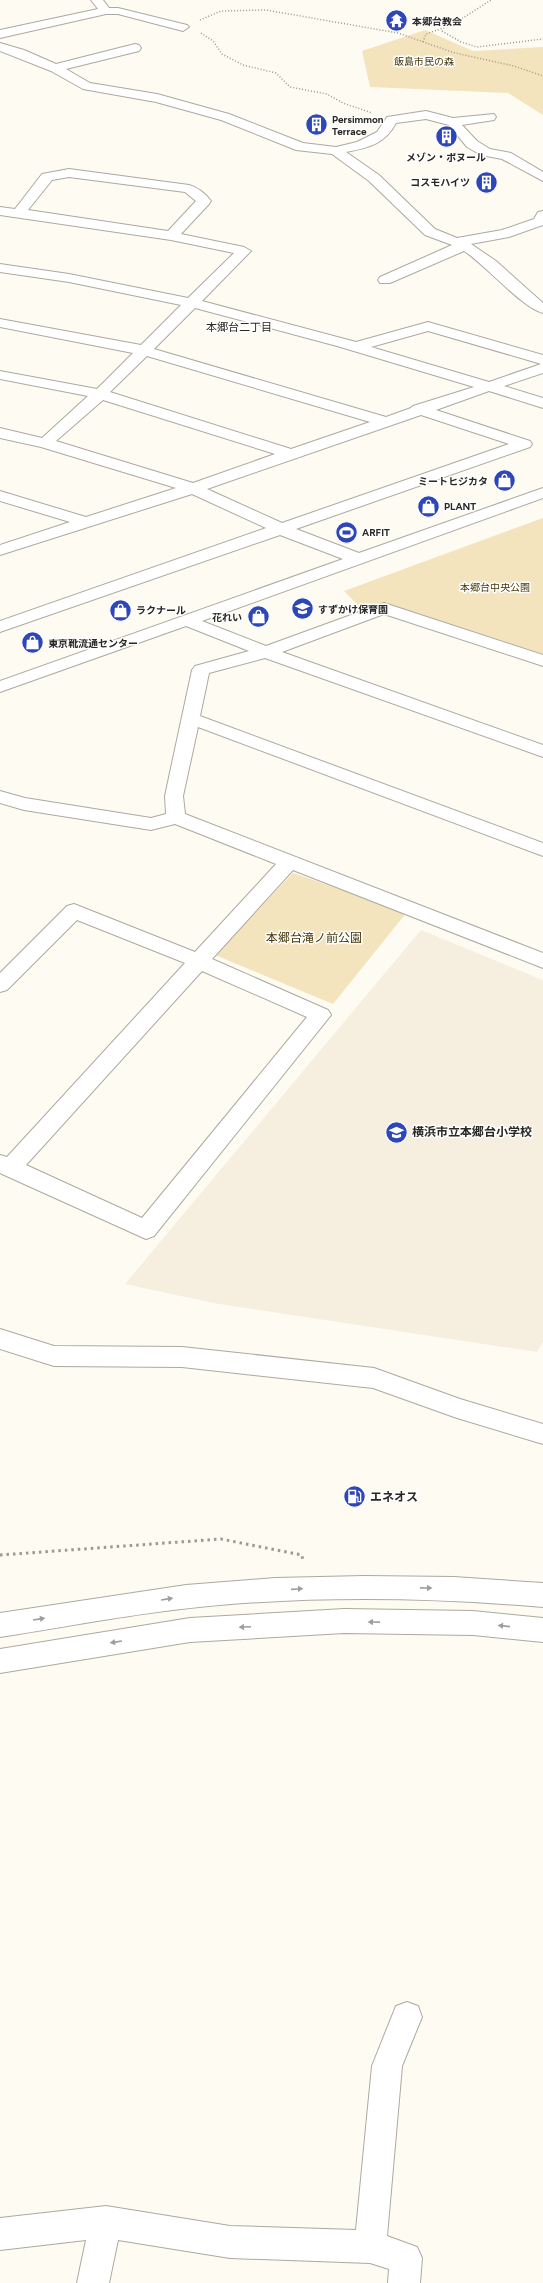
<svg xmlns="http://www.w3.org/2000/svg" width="543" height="2283" font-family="Figtree,'Noto Sans JP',sans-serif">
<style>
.built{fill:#f6efdf}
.green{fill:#f4e4bd}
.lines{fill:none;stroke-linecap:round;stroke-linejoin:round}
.minor-casing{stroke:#aca9a0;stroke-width:2}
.path-far1{stroke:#9b9993;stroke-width:1.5;stroke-dasharray:1 2;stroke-linecap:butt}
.path{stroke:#9b9993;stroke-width:3;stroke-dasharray:2.5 4;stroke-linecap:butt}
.minor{fill:#fff;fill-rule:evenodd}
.oneway{fill:#9f9e9d}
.labels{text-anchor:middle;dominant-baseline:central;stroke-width:3;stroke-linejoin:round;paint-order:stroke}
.far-poi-label{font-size:10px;font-weight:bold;fill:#292825;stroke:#fff;text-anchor:start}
.far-park-label{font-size:10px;fill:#46370a;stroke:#fff}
.far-neighbourhood-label{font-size:11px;fill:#292825;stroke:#fff}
.park-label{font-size:12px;fill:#46370a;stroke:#fff}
.poi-label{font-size:12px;font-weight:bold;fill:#292825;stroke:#fff;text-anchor:start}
</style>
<rect width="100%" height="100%" fill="#fefbf2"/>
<polygon class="built" points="421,930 543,980 543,1342 537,1352 213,1303 125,1284"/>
<g class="green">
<polygon points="425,30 473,51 543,47 543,115 508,93 370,87 362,51"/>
<polygon points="543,518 543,654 386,603 361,608 344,591"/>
<polygon points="293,873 407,912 333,1004 215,955"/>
</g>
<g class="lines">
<defs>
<g id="minor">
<polygon points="91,0 103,0 109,8 118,8 187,25 189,27 183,31 118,14 106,14 0,38 0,30 98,9"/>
<path d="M0,43L24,50L56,64L135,44L139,45L141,48L139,51L66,69L90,83L157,94L229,114L303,143L336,147L357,142L377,132L387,117L426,111L453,118L494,114L496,117L494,120L462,125L477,141L490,149L511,153L543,172V181L502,159L481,155L467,147L449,125L426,119L396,123C385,144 368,148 346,152L379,175L435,229L457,238L502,230L534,219L538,212L543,211V225L509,237L471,244L496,261L543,303V313C522,308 486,265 464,251L390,283H380L378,280L380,277L452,245L425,235L369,181L332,154L296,150L221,120L156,102L83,89L51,71L0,51Z"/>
<path d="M69,169L189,185C197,187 206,194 211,201L209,204L181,234L244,247L251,251L202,301L356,342L428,322L543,355V373L504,386L543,398V408L489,391L436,410L530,441L532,444L530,447L296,529L359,553L543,488V498L202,621L266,646L384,603L543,655V666L384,614L282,652L543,745V757L265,658L209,673L200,716L543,843V856L198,727L183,796L185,814L543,953V968L293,870L212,959L328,1010L331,1015L154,1236L146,1239L2,1174L0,1173V1155L7,1157L185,963L77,920L7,990L0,992V973L67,906L74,904L195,952L276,864L175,824L151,830L24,810L0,803V791L25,798L151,818L166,814L165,796L192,670L195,666L249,651L186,626L0,692V681L343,559L280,535L0,632V621L266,528L192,494L0,555V545L70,522L0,501V491L86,517L176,488L41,447L0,438V428L42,438L88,396L0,379V371L97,389L133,353L0,327V319L141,345L181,305L69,282L0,272V264L69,274L188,298L234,253L171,240L0,215V207L15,209L42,174ZM69,177L185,192L196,201L168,231L28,210L52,180ZM195,308L337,346L474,387L413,406L411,408L386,417L154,349ZM428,331L538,363L541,364L489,382L371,347ZM147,356L370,422L291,449L110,392ZM103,400L275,454L193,483L56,441ZM421,415L509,444L282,523L207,489ZM202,971L307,1017L142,1218L26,1165Z"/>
<polygon points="0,1329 54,1346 182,1347 374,1368 460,1399 543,1424 543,1444 457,1418 373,1388 182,1367 54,1366 0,1349"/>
<path d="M364,1576L454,1577L543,1583V1607C439,1598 335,1596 231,1604C153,1610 77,1625 0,1637V1613L186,1585L275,1578Z"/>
<polygon points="344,1609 473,1611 543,1618 543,1642 473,1635 344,1633 190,1642 0,1673 0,1649 190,1618"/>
<polygon points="407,2002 418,2006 422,2017 402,2066 387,2236 417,2247 422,2258 420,2283 388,2283 389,2269 370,2263 230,2258 118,2240 109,2283 77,2283 86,2240 0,2250 0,2218 106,2206 230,2226 356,2230 372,2066 396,2006"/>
</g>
</defs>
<use href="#minor" class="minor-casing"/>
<g class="path-far1">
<polyline points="200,20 221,11 266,10 398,33 455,53 514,66 543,76"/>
<polyline points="442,31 461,42 477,47 543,39"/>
<polyline points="201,33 213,41 222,54 243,65 276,73 290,87 327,94 343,103 372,113"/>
<polyline points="423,42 426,34 452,25 491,0"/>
</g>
<polyline class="path" points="0,1555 221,1539 302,1555 303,1562"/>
<use href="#minor" class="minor"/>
</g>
<defs><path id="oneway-solid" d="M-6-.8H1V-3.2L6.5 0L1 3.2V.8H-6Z"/></defs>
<g class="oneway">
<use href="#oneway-solid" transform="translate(426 1588) rotate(1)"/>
<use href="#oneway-solid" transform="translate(297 1589) rotate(-4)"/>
<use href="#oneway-solid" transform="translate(167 1599) rotate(-9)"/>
<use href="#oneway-solid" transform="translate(39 1619) rotate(-9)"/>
<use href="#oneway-solid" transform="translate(374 1622) rotate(-179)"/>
<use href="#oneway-solid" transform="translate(504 1626) rotate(-174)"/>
<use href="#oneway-solid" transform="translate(245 1627) rotate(177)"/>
<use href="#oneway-solid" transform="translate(116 1642) rotate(171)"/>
</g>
<defs>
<symbol id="temple-disc" viewBox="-11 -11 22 22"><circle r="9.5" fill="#2e47b8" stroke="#fff"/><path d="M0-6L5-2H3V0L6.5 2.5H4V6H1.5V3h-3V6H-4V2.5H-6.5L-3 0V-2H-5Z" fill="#fff"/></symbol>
<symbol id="building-disc" viewBox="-11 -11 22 22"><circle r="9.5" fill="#2e47b8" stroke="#fff"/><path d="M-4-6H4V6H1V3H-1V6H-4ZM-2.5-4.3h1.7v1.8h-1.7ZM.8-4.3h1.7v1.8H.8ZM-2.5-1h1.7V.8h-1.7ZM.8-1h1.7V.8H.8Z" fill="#fff"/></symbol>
<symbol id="shop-disc" viewBox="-11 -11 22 22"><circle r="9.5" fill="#2e47b8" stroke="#fff"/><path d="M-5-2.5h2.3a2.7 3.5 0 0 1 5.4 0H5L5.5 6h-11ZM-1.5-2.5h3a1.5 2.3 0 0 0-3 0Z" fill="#fff"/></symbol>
<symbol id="stadium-disc" viewBox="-11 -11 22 22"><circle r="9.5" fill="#2e47b8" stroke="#fff"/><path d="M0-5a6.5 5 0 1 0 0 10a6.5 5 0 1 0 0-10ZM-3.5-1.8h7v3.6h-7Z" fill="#fff"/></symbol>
<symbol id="school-disc" viewBox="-11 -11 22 22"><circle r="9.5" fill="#2e47b8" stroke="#fff"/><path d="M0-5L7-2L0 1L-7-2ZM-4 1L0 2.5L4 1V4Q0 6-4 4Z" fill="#fff"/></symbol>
<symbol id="fuel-disc" viewBox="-11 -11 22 22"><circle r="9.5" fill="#2e47b8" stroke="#fff"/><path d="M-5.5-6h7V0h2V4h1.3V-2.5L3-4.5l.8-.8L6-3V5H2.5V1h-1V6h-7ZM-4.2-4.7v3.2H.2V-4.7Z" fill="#fff"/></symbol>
</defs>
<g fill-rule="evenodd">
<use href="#temple-disc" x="384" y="8" width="25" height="25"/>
<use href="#building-disc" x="304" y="112" width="25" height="25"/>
<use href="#building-disc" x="434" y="124" width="25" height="25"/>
<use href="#building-disc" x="474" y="170" width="25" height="25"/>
<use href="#shop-disc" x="492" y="468" width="25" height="25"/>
<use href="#shop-disc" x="416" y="494" width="25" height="25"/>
<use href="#stadium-disc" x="334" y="520" width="25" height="25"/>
<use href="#school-disc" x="290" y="596" width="25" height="25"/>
<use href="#shop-disc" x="108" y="598" width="25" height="25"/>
<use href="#shop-disc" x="246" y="604" width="25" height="25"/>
<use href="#shop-disc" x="20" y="630" width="25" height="25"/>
<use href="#school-disc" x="384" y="1120" width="25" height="25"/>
<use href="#fuel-disc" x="342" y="1484" width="25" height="25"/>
</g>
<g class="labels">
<g class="far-poi-label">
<text x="412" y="21">本郷台教会</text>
<text x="332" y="119">Persimmon<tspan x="332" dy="12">Terrace</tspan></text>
<text x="446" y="157" text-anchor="middle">メゾン・ポヌール</text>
<text x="470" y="182" text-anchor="end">コスモハイツ</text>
<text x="488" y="481" text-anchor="end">ミートヒジカタ</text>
<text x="444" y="506">PLANT</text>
<text x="362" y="532">ARFIT</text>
<text x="318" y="609">すずかけ保育園</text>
<text x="136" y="610">ラクナール</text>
<text x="242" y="617" text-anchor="end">花れい</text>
<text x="48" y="643">東京靴流通センター</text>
</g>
<g class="far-park-label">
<text x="424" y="61">飯島市民の森</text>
<text x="495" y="587">本郷台中央公園</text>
</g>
<g class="far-neighbourhood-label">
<text x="239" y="327">本郷台二丁目</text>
</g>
<g class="park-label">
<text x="314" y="938">本郷台滝ノ前公園</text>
</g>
<g class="poi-label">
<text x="412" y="1132">横浜市立本郷台小学校</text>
<text x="370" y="1497">エネオス</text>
</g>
</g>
</svg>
